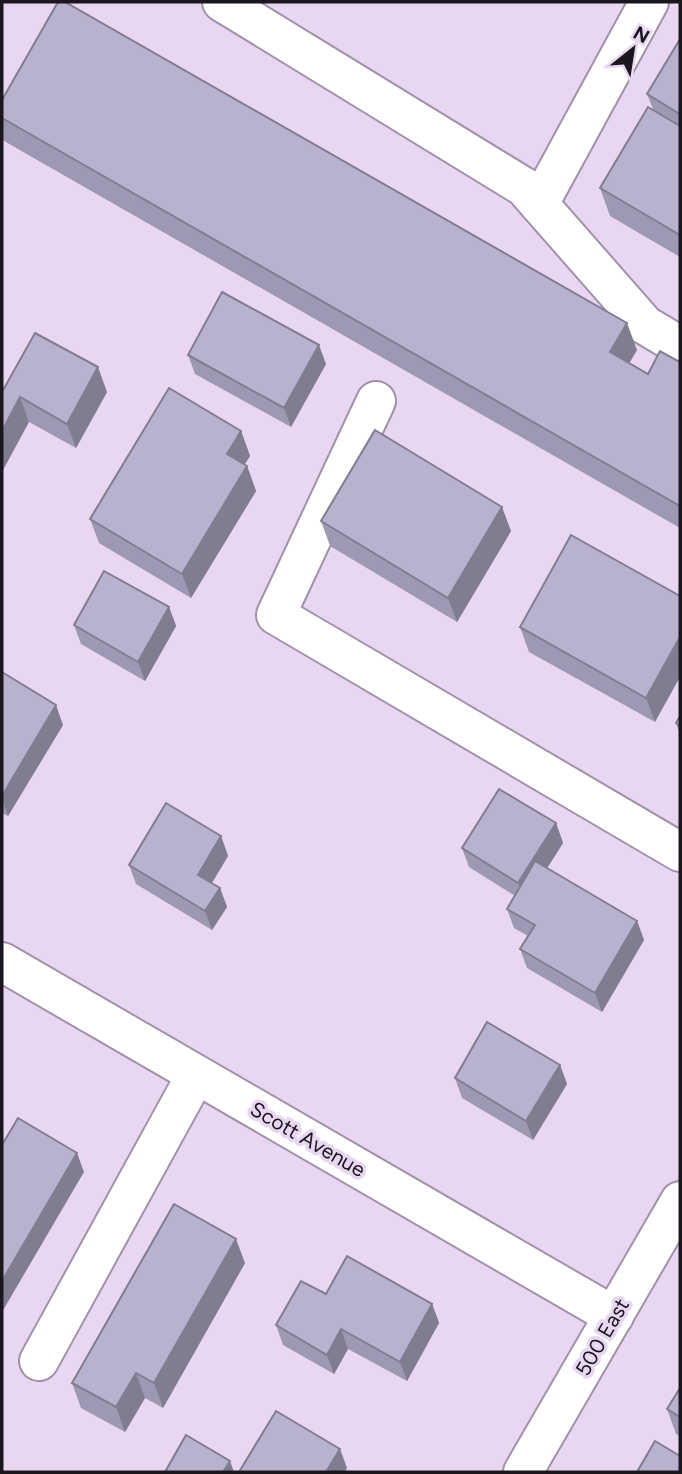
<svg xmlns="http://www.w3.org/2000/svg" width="682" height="1474" font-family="Figtree,sans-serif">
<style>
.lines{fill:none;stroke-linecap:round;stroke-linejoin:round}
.minor-casing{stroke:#a191a9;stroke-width:42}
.minor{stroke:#fff;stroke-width:38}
.wall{fill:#9e99b2}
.shaded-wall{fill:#817d91}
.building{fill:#b8b2cf;stroke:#817d91;stroke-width:2}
.labels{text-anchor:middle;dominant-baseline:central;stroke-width:7;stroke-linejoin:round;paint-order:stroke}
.street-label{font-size:21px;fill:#1c161f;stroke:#e9d7f1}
</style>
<rect width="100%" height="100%" fill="#e9d7f1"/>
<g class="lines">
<defs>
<g id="minor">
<polyline points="222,2 524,187 645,325 680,346"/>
<polyline points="539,204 649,2"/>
<polyline points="376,401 276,615 680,852"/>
<polyline points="2,962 614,1316"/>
<polyline points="39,1361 196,1075"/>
<polyline points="523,1472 680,1201"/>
</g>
</defs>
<use href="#minor" class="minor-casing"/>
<use href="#minor" class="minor"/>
</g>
<g class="wall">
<polygon points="680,39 680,257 610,216 600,188 653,109 647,94"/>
<polygon points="2,100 637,350 629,363 648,374 680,362 680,528 4,141 2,136"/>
<polygon points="188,355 326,364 291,427 195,374"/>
<polygon points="2,392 107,392 76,448 29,422"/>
<polygon points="241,431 250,456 244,465 247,466 256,491 191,598 99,543 90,519"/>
<polygon points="321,521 511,531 457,622 330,546"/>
<polygon points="680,596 655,722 529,652 520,627"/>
<polygon points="169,607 176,626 145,681 81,644 74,625"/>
<polygon points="2,672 63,725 8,816 2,813"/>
<polygon points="680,716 680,735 676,723"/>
<polygon points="556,823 563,843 547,868 637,921 644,940 602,1012 527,968 520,949 528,936 514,928 507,909 515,896 469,867 462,848"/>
<polygon points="221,836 228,856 212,883 220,888 227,907 212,930 136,884 129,865"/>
<polygon points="560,1065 567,1084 533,1140 462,1098 455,1078"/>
<polygon points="245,1263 163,1408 145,1398 125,1432 81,1408 72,1383"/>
<polygon points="326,1294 432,1304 439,1323 407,1381 348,1349 334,1374 283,1345 276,1325"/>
<polygon points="680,1388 680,1436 676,1434 667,1409"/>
</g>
<g class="shaded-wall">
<polygon points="627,323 637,350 620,379 610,352"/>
<polygon points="319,345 326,364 291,427 284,408"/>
<polygon points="98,367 107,392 76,448 67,424"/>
<polygon points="20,397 29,422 2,472 2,431"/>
<polygon points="241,431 250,456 236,478 227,454"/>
<polygon points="247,466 256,491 191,598 182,574"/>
<polygon points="502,507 511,531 457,622 448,598"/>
<polygon points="169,607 176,626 145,681 138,662"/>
<polygon points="680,637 680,677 655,722 646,698"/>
<polygon points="56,705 63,725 8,816 2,799 2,796"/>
<polygon points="556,823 563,843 525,903 518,883"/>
<polygon points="221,836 228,856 205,894 198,875"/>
<polygon points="220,888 227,907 212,930 205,911"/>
<polygon points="637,921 644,940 602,1012 595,993"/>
<polygon points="560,1065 567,1084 533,1140 526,1121"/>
<polygon points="77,1153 84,1172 2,1312 2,1281"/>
<polygon points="236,1239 245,1263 163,1408 154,1383"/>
<polygon points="432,1304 439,1323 407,1381 400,1362"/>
<polygon points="341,1329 348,1349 334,1374 327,1355"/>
<polygon points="136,1373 145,1398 125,1432 116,1407"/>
<polygon points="340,1449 347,1468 345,1472 326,1472"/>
<polygon points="230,1461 234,1472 223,1472"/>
</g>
<g class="building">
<polygon points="58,2 65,2 627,323 610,352 648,374 660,351 680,362 680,506 2,118 2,100"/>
<polygon points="680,39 680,114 647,94"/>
<polygon points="648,107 680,126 680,235 600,188"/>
<polygon points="222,292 319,345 284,408 188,355"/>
<polygon points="35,333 98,367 67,424 20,397 2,431 2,392"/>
<polygon points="169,388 241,431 227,454 247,466 182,574 90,519"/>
<polygon points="375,430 502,507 448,598 321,521"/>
<polygon points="571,535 680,596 680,637 646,698 520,627"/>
<polygon points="104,571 169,607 138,662 74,625"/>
<polygon points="2,672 56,705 2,796"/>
<polygon points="680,716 680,726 676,723"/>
<polygon points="499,789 556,823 518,883 462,848"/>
<polygon points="166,803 221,836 198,875 220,888 205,911 129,865"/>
<polygon points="535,861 637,921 595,993 520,949 535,925 507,909"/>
<polygon points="487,1022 560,1065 526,1121 455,1078"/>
<polygon points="18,1118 77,1153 2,1281 2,1145"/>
<polygon points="174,1204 236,1239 154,1383 136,1373 116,1407 72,1383"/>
<polygon points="347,1256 432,1304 400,1362 341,1329 327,1355 276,1325 301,1281 326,1294"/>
<polygon points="680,1388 680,1417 667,1409"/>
<polygon points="276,1411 340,1449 326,1472 239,1472"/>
<polygon points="186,1435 230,1461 223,1472 165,1472"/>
<polygon points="655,1441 680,1456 680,1472 637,1472"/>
</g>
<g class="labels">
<g class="street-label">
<text transform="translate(308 1139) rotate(30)">Scott Avenue</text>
<text transform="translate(602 1337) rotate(-60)">500 East</text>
</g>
</g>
<rect width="682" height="1474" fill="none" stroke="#1c161f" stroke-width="7"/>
<g transform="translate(633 49) rotate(30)" stroke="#e9d7f1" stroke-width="5" paint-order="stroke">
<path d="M0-5L12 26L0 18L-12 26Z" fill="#1c161f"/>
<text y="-10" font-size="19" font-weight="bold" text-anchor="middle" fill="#1c161f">N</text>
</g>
</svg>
